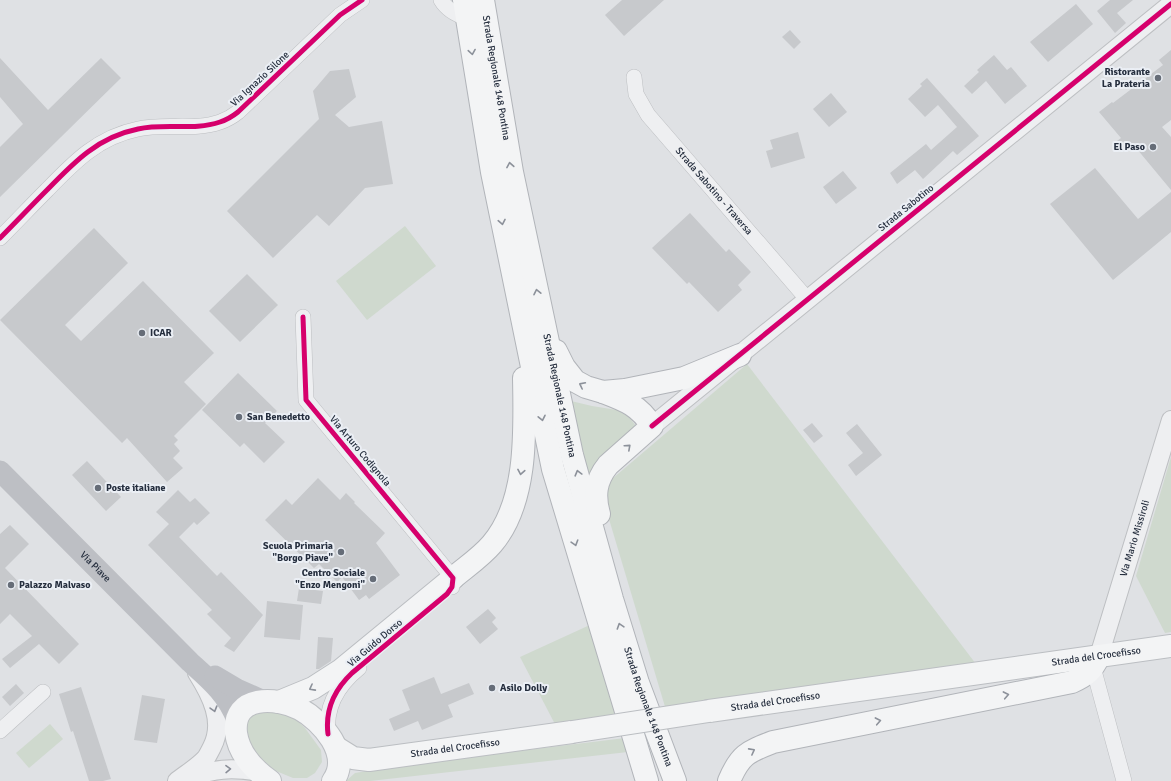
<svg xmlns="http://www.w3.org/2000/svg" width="1171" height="781" font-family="Signika,sans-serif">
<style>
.green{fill:#cfd9ce}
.building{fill:#c7c9cc}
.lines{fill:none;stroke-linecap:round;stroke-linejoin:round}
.minor-casing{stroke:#bdbfc2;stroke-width:16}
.tertiary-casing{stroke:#bdbfc2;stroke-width:20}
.primary-casing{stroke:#bbbec2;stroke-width:24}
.trunk-casing{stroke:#b1b4b9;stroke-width:24}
.minor{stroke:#eeeff1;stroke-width:15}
.tertiary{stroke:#eeeff1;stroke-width:18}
.secondary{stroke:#bdbfc4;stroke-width:21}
.primary{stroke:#f3f4f5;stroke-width:22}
.trunk{stroke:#f3f4f5;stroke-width:22}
.primary-bridge-casing{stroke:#bbbec2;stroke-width:24;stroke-linecap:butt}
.primary-bridge{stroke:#f3f4f5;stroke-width:22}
.cycleway-casing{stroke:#ebeff5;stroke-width:8}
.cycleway{stroke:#d6006c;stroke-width:5}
.oneway{stroke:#8c919a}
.oneway2{stroke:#8a8e98}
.poi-dot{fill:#666d78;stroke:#ebeff5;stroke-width:1.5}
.labels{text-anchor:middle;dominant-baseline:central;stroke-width:4;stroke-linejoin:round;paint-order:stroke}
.poi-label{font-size:10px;font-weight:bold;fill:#252e3e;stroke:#ebeff5;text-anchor:start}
.street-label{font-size:10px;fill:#252e3e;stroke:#ebeff5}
</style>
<rect width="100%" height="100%" fill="#dfe1e4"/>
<g class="green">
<polygon points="405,226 436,266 367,320 336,281"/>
<polygon points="747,364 976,664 666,710 606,509 603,492 612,479"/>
<polygon points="571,401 592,406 617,410 629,417 640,431 589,476"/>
<polygon points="1171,457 1171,632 1165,633 1136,576"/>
<polygon points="592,624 622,716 557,728 520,657"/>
<polygon points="273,708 296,719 305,728 321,750 322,762 315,773 307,778 293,778 276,771 259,760 243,735 249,713"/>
<polygon points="50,724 63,739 29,768 16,753"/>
<polygon points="625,738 628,752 370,781 346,781 355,773 396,766"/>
</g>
<g class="building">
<polygon points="622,0 664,0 624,36 605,15"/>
<polygon points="1110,0 1133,0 1117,13 1126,23 1115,33 1097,11"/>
<polygon points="1076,4 1093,24 1048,62 1030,42"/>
<polygon points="790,30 801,42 794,49 782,37"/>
<polygon points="1171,50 1171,120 1162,127 1171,137 1171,190 1132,143 1124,150 1117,141 1121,138 1099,112 1112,102 1113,103 1163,65 1159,60"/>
<polygon points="994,55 1007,70 1011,67 1027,86 1005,104 986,81 972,94 964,86 979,72 977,70"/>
<polygon points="0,58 48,110 101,58 121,78 0,197 0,147 23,124 0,97"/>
<polygon points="349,69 356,97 335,115 349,127 382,121 393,184 365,188 329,226 317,215 273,258 227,211 319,119 313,91 330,71"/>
<polygon points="927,78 979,136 957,155 953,151 923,179 915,170 897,184 890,173 926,144 931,150 957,127 938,105 925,117 908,99 922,86 920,84"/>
<polygon points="831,93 847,112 829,127 813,109"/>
<polygon points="798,132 805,158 771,168 766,151 773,149 770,140"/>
<polygon points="1095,168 1138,219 1171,192 1171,232 1113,280 1050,204"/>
<polygon points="843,171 857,188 836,204 823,187"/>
<polygon points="690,213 726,252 729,249 751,272 738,285 742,290 718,312 689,282 687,284 652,248"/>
<polygon points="94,228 128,263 65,325 81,341 143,281 214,353 184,382 206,404 174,436 178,440 174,444 180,451 173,458 183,468 167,482 127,438 122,443 0,320"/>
<polygon points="247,274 278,305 240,342 209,311"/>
<polygon points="238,373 277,411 265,423 285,442 264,463 244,443 240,447 202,410"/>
<polygon points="812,423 823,436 814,443 803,430"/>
<polygon points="857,424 882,455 856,476 848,465 863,453 846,433"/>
<polygon points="87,461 121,497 106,511 72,475"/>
<polygon points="318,478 340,500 346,493 355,502 354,503 385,533 376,543 400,575 369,599 366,595 359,600 342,577 337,582 319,564 314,568 265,520 286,499 292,505"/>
<polygon points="178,490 190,502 195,498 210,513 197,525 194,522 179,537 217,576 221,572 263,615 234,652 224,646 231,638 207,614 212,610 148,545 169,524 156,512"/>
<polygon points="10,525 29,544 5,568 79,644 59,664 39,644 10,668 2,659 32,636 10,614 0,624 0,534"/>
<polygon points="299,588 323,591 321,604 297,601"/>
<polygon points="267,601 303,605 300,640 264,637"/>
<polygon points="488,609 496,618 492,622 498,629 480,644 466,627"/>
<polygon points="318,637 333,638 331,661 319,669 316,669"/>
<polygon points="434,677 441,694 469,683 474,694 448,705 453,717 422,730 418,721 394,731 389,719 410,710 402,690"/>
<polygon points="16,684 24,693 10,706 2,697"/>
<polygon points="81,687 111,779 103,781 89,781 73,731 71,732 59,694"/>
<polygon points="142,695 165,699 157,743 134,740"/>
</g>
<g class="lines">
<defs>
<g id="minor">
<path d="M441,0C447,10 456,15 467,18"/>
<path id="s1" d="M634,77L636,94L648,115L808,300"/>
<path d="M0,238C16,222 31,206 47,190C74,162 98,137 138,129C165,123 194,131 220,122C226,120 233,116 238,112L340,15L362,0"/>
<polyline points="303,317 306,400 453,578 452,587"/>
<polyline points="1093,667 1124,781"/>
<polyline points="0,731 43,692"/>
<path d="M328,734C325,707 338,685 359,668"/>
</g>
<g id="tertiary">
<polyline points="652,426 1171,4"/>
<path id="s2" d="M1099,656L1171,420"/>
<path d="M187,778C215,769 230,767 259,772"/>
<path d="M177,781C186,774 198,767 206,758C208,755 210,751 212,747C225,722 211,695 197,673"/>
</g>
<g id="primary">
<polyline points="279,702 313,688 341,670 453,578"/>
<path id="s4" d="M709,711L1171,646"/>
<path id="s5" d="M337,748L353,758L369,760L572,732"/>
<path d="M270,781C253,769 239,754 236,733C232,694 277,697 300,709C322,721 352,755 333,781"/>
</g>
<g id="trunk">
<polyline points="464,0 492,172 553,469 647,781"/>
<path id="s6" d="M483,0L512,172L572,455L612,599L638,683L675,781"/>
<polyline points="556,351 564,367 575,381 586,387 603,392 625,390 684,378 740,355"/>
<path d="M599,514C594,496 595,481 608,465L652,426C639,405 624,400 603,392"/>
<path d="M453,578C466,567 481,557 492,544C528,502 525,430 524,378"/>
<path d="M729,781C740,755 747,752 773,742L1072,682C1087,675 1092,671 1099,656"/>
</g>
</defs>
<use href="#minor" class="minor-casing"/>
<use href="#tertiary" class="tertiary-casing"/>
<use href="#primary" class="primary-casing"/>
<use href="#trunk" class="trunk-casing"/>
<use href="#minor" class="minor"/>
<use href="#tertiary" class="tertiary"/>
<g class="secondary">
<path id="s3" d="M0,471L190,662C210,680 227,694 237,720"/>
<polyline points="215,676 237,689 264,701"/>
</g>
<use href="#primary" class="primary"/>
<use href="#trunk" class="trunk"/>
<defs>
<polyline id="primary-bridge" points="572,732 709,711"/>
</defs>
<use href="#primary-bridge" class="primary-bridge-casing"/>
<use href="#primary-bridge" class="primary-bridge"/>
<defs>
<g id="cycleway">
<path d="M0,238C16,222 31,206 47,190C74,162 98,137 138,129C165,123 194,131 220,122C226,120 233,116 238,112L340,15L362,0"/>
<path d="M303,317L306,400L453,578L452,587L447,594L352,673C334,690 325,710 328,734"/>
<polyline points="652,426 1171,4"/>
</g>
</defs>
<use href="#cycleway" class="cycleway-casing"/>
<use href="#cycleway" class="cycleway"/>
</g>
<defs><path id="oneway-chevron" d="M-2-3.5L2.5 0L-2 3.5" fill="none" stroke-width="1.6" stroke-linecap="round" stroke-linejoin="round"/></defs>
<g class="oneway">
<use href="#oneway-chevron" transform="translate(472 52) rotate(81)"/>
<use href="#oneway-chevron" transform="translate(510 165) rotate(-100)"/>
<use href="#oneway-chevron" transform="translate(502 222) rotate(79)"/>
<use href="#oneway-chevron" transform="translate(537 292) rotate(-102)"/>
<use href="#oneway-chevron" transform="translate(582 385) rotate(-153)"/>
<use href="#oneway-chevron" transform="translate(542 418) rotate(78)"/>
<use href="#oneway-chevron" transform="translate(628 447) rotate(-42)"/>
<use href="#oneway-chevron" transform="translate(521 472) rotate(100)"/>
<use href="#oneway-chevron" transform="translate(578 473) rotate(-105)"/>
<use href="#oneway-chevron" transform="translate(575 543) rotate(73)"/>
<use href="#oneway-chevron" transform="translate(620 626) rotate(-108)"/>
<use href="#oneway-chevron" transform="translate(312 688) rotate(152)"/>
<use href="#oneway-chevron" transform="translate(1006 695) rotate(-11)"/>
<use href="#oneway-chevron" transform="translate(878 721) rotate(-11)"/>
<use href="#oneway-chevron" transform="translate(752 751) rotate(-28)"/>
</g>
<g class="oneway2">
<use href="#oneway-chevron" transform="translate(214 709) rotate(74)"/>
<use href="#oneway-chevron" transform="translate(228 769) rotate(-1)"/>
</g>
<g class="poi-dot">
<circle cx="1158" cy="78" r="4"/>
<circle cx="1153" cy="147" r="4"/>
<circle cx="142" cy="333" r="4"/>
<circle cx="239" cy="417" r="4"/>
<circle cx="98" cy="488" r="4"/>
<circle cx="341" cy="552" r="4"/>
<circle cx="373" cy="579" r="4"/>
<circle cx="11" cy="585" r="4"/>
<circle cx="492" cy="688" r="4"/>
</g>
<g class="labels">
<g class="poi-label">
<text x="1150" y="72" text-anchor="end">Ristorante<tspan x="1150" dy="12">La Prateria</tspan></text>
<text x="1145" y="147" text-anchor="end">El Paso</text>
<text x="150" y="333">ICAR</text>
<text x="247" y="417">San Benedetto</text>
<text x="106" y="488">Poste italiane</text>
<text x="333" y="546" text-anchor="end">Scuola Primaria<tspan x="333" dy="12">"Borgo Piave"</tspan></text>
<text x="365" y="573" text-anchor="end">Centro Sociale<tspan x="365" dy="12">"Enzo Mengoni"</tspan></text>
<text x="19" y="585">Palazzo Malvaso</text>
<text x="500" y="688">Asilo Dolly</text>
</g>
<g class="street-label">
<text stroke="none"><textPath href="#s6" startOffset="79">Strada Regionale 148 Pontina</textPath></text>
<text transform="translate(260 79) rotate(-43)">Via Ignazio Silone</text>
<text stroke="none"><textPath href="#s1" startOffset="142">Strada Sabotino - Traversa</textPath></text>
<text transform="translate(906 208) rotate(-39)">Strada Sabotino</text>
<text stroke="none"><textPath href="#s6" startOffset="403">Strada Regionale 148 Pontina</textPath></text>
<text transform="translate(360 451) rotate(50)">Via Arturo Codignola</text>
<text stroke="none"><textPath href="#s2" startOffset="123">Via Mario Missiroli</textPath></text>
<text stroke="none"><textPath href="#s3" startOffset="135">Via Piave</textPath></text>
<text transform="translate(375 643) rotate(-40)">Via Guido Dorso</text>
<text stroke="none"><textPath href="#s4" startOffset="391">Strada del Crocefisso</textPath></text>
<text stroke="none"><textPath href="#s4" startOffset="67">Strada del Crocefisso</textPath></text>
<text stroke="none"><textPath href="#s6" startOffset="727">Strada Regionale 148 Pontina</textPath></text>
<text stroke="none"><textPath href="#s5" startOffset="122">Strada del Crocefisso</textPath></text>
</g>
</g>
</svg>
